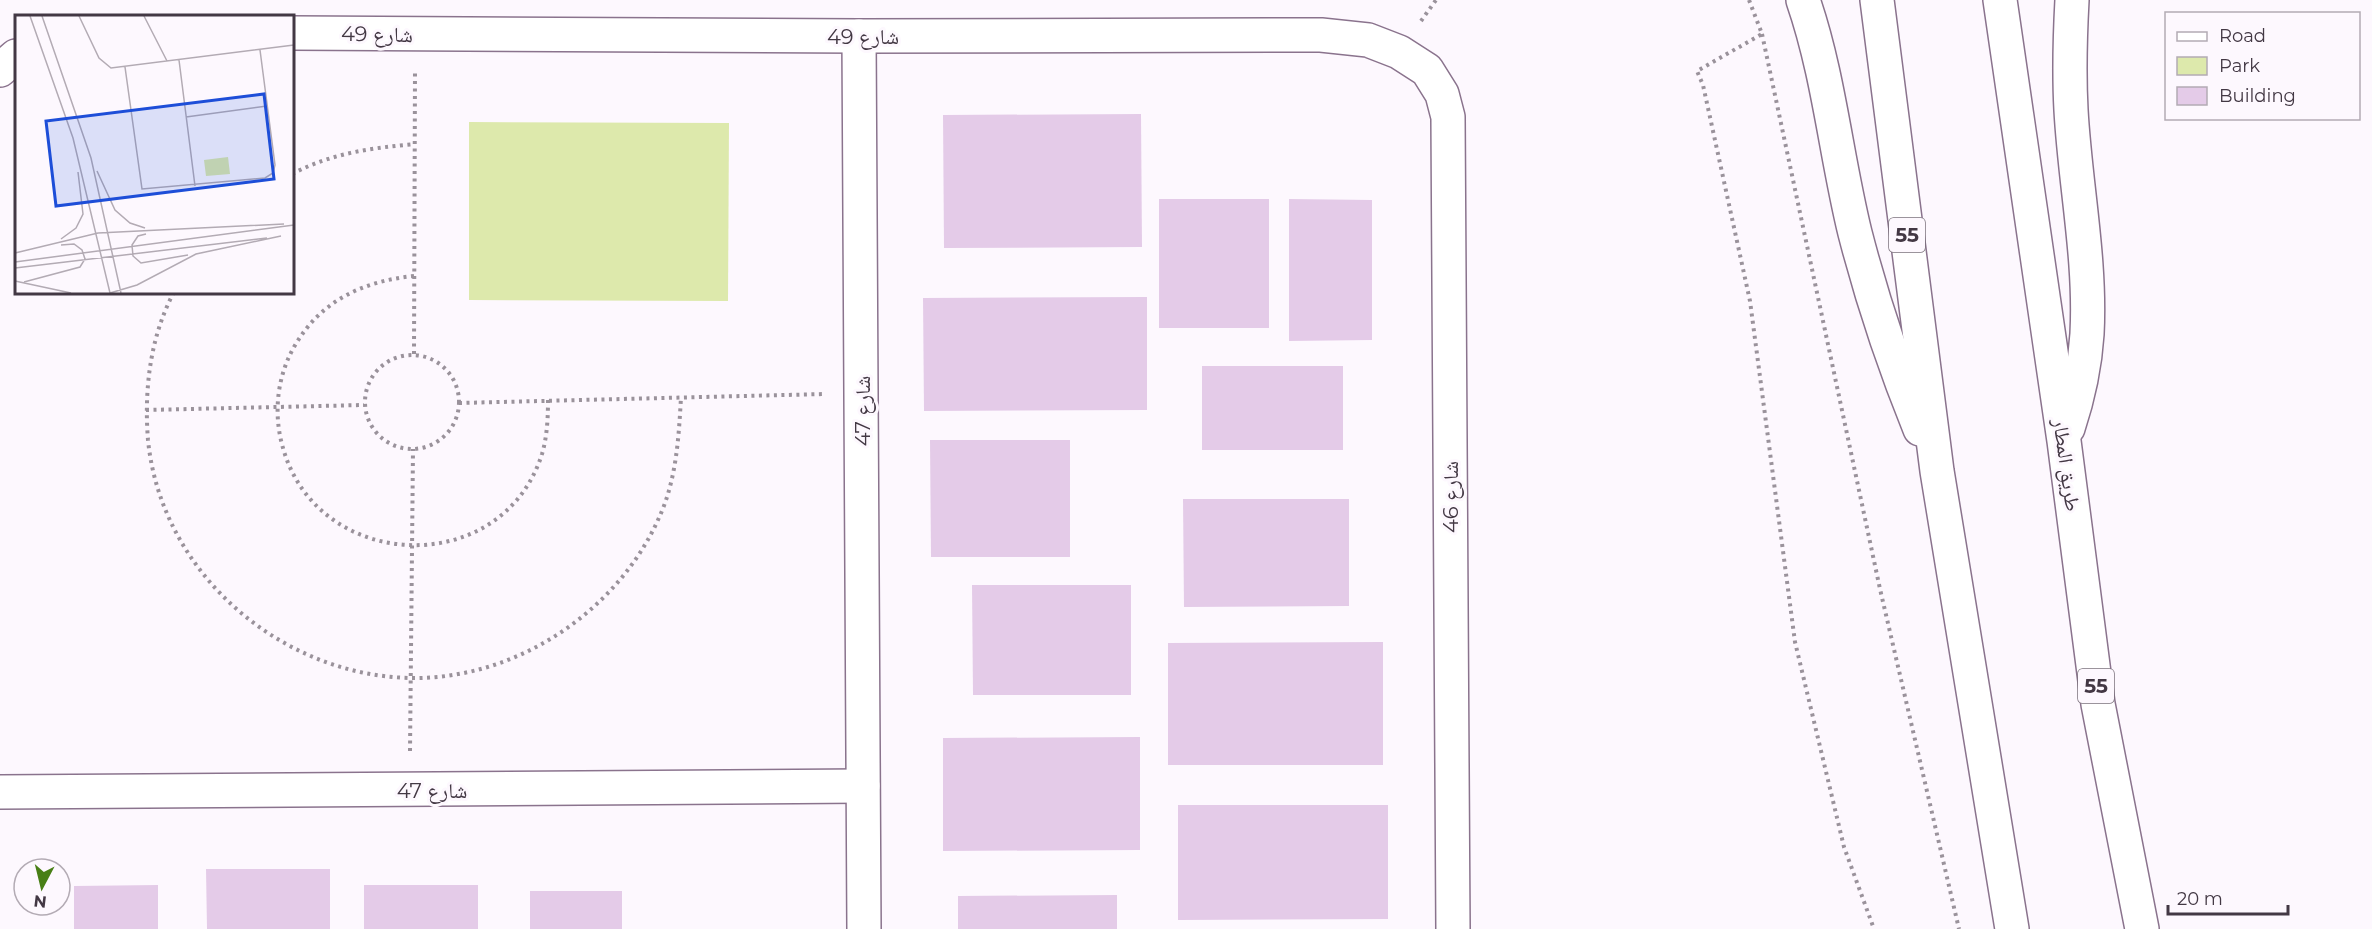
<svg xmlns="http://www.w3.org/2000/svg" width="2372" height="929" font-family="Montserrat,'Noto Naskh Arabic',sans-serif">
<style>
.green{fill:#dde9ac}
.building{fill:#e4cbe8}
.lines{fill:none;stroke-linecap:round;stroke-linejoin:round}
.minor-casing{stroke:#8a738d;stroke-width:36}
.highway-casing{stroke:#8a738d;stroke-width:36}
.path{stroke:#9a929b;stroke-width:4;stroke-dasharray:3 4.5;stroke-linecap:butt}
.minor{stroke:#fff;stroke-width:33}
.highway{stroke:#fff;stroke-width:33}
.labels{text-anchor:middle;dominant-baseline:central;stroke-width:6;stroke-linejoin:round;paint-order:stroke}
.shield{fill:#fdf8fe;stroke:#7b727c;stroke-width:1.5}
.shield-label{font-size:20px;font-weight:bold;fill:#433844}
.street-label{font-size:21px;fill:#433844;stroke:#fdf8fe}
.inset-road{fill:none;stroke:#b3abb4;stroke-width:1.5}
.view{fill:#1d4ed8;fill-opacity:0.15;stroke:#1d4ed8;stroke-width:3}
.inset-edge{fill:none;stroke:#433844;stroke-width:3}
</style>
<rect width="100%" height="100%" fill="#fdf8fe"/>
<polygon class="green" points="469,122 729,123 728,301 469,300"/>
<g class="building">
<polygon points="1141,114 1142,247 944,248 943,115"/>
<rect x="1159" y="199" width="110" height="129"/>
<polygon points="1289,199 1372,200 1372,340 1289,341"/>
<polygon points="1147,297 1147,410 924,411 923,298"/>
<rect x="1202" y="366" width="141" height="84"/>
<polygon points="930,440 1070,440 1070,557 931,557"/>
<polygon points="1183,499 1349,499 1349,606 1184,607"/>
<polygon points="972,585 1131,585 1131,695 973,695"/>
<polygon points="1383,642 1383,765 1168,765 1168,643"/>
<polygon points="1140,737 1140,850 943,851 943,738"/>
<polygon points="1178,805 1388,805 1388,919 1178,920"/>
<polygon points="206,869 330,869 330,929 207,929"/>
<polygon points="158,885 158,929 74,929 74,886"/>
<rect x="364" y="885" width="114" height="44"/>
<rect x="530" y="891" width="92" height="38"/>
<polygon points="1117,895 1117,929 958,929 958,896"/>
</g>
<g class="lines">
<defs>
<g id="minor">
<polyline points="292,33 859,36 1321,35 1368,40 1399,52 1427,70 1442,94 1448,117 1453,929"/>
<polyline points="859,36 864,929"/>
<polyline points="0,70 16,56"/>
<polyline points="0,792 863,786"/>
</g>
<g id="highway">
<path d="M1803,0C1829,75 1836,156 1855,233C1872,299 1894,365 1920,429"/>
<polyline points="1877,0 1937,471 2012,929"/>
<polyline points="2000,0 2064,441 2098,704 2142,929"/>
<path d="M2068,428C2078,398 2085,366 2087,334C2091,259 2075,184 2071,110C2069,73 2070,37 2072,0"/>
</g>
</defs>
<use href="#minor" class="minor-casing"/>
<use href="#highway" class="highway-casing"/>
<g class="path">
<polyline points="1749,0 1762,34 1697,71 1703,85 1750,301 1795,642 1844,847 1874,929"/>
<polyline points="1421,21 1436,0"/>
<polyline points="1762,34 1880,589 1959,929"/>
<path d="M292,174C332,153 371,148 415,144"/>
<path d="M414,276C363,281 320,301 294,347C277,377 273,414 283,448C318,573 502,580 542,454C547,437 548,419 548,400"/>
<path d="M174,292C150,337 144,390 148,440C161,572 279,675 410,678C520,680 627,606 665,503C677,469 679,433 681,397"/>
<polyline points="414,354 415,70"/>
<circle cx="412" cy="402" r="47"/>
<polyline points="459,403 825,394"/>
<polyline points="146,410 364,405"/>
<polyline points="410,751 413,449"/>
</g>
<use href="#minor" class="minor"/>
<use href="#highway" class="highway"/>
</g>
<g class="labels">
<g class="shield">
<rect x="1889" y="218" width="36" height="34" rx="4.5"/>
<rect x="2078" y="669" width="36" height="34" rx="4.5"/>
</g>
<g class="shield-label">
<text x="1907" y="235">55</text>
<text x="2096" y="686">55</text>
</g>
<g class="street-label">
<text transform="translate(377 34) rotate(1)">شارع 49</text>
<text x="863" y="36">شارع 49</text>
<text transform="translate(862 411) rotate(-90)">شارع 47</text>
<text transform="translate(2067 465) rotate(82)">طريق المطار</text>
<text transform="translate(1450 497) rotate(-90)">شارع 46</text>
<text x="432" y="790">شارع 47</text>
</g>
</g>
<g transform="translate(15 15)">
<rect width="279" height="279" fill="#fdf8fe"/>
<path d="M213,142L215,159L191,161L189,145Z" fill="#dde9ac"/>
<path class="inset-road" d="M15,1L58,123L95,278L122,270L181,239L266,221M27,1L76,143L106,278M64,1L84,43L96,53L279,30M129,1L152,46M164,45L180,171M110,52L127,174L250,163L258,158L260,150L245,35M171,102L252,91M82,156L100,195L115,208L130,213M131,219L123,221L117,230L118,241L126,248L173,240M46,224L61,213L68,199L63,157M0,238L83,218L269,209M0,247L279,210M0,253L252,223M0,266L56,278M9,267L65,252L70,244L67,235L59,229L46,230"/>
<path class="view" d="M249,79L259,164L41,191L31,106Z"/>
<rect width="279" height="279" class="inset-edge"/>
</g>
<rect x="2165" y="12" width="195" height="108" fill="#fdf8fe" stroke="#b3abb4" stroke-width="1.5"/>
<rect x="2177" y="32" width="30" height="9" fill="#ffffff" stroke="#b3abb4" stroke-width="1.5"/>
<text x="2219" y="42" font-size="18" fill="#433844">Road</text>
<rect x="2177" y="57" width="30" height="18" fill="#dde9ac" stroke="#b3abb4" stroke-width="1.5"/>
<text x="2219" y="72" font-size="18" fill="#433844">Park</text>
<rect x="2177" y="87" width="30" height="18" fill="#e4cbe8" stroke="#b3abb4" stroke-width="1.5"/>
<text x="2219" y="102" font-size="18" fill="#433844">Building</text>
<g transform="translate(42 887) rotate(187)"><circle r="28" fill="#fdf8fe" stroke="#b3abb4" stroke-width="1.5"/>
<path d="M0-4.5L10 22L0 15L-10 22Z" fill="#487f16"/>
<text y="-9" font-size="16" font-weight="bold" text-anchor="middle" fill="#433844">N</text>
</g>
<path d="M2168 905v9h120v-9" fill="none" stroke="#433844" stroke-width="3"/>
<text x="2177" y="905" font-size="18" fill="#433844" stroke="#fdf8fe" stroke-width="4.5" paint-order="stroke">20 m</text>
</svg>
